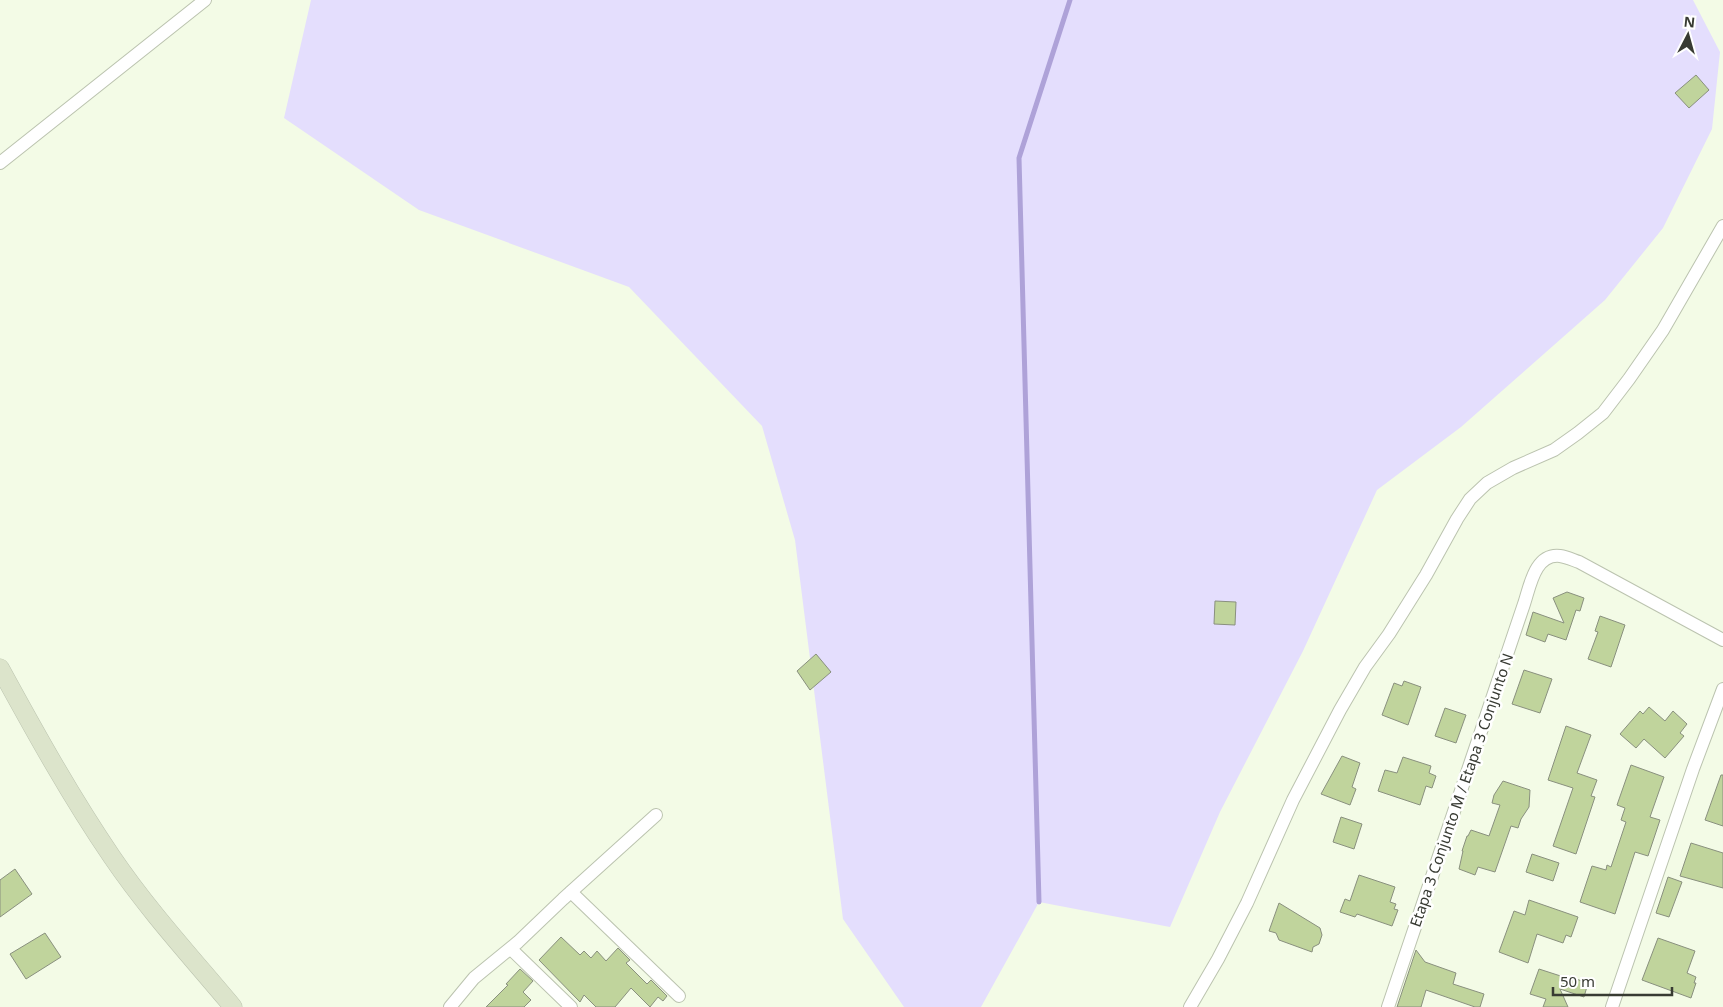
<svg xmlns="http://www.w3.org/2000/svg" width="1723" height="1007" font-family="'Noto Sans',sans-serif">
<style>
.green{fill:#e4defd}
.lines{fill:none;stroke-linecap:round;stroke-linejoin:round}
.stream{stroke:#aea2d8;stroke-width:5}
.building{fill:#c0d49c;stroke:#89907e}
.street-casing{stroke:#bbc3af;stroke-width:14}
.secondary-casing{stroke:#bbc3af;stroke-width:19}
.street{stroke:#fff;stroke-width:12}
.secondary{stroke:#dce4cb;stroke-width:18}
.labels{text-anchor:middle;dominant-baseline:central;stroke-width:5;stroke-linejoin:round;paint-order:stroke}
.street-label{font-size:15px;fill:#383b33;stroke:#fff}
</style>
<rect width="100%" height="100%" fill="#f3fbe6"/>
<polygon class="green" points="311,0 1693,0 1720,52 1712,129 1663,228 1605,300 1461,427 1377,490 1303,651 1220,812 1170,927 1039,902 981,1007 904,1007 843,919 795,540 762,426 629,287 419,210 284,118"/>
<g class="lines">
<polyline class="stream" points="1039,902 1019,158 1070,0"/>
</g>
<g class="building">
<polygon points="1696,75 1709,90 1689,108 1675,93"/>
<polygon points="1567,592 1584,598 1580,611 1576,610 1566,640 1548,634 1545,642 1526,635 1533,612 1564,623 1553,598"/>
<polygon points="1215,601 1236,602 1235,625 1214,624"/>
<polygon points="1600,616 1625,625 1611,667 1588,659 1598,632 1595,631"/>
<polygon points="816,654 831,672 810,690 797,671"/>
<polygon points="1524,670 1552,679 1540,713 1512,704"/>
<polygon points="1404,681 1421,687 1408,725 1382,715 1394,683 1402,686"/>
<polygon points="1649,707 1665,721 1673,711 1687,724 1680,733 1684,736 1665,758 1644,739 1636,748 1620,734 1640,711 1643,714"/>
<polygon points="1445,708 1466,715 1456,743 1435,736"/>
<polygon points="1566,726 1591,735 1577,773 1597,780 1591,796 1595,797 1576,854 1553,846 1573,788 1548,780"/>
<polygon points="1342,756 1360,763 1352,787 1356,789 1350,805 1321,794"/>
<polygon points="1403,757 1431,766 1429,773 1436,776 1432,788 1426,786 1420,805 1378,791 1385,770 1397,773"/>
<polygon points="1631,765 1664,777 1650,817 1660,820 1648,856 1635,852 1615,914 1580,902 1592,866 1606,870 1607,865 1611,867 1626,822 1621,820 1625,808 1617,805"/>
<polygon points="1721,775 1723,775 1723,826 1705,820"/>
<polygon points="1503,781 1530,790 1529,807 1521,819 1518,828 1511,826 1495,872 1478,867 1475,875 1459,869 1463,851 1462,851 1467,836 1468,836 1471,830 1489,836 1500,805 1492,803 1494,795"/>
<polygon points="1341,817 1362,824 1354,849 1333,842"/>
<polygon points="1691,843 1723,853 1723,888 1680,876"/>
<polygon points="1532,854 1559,863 1553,881 1526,872"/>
<polygon points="15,869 32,894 0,917 0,880"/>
<polygon points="1359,875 1395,887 1390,902 1396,904 1394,909 1398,910 1392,926 1357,914 1355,917 1340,912 1345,899 1350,901"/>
<polygon points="1668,877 1682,882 1669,917 1656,913"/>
<polygon points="1529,900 1578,917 1571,937 1566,935 1563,943 1537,934 1528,963 1499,952 1514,911 1525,915"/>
<polygon points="1279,903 1320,928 1322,935 1319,944 1313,947 1312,952 1279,940 1276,933 1269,931"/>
<polygon points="45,933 61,957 26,979 10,954"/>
<polygon points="561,937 580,955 584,951 591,958 597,951 606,961 618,948 630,960 626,963 647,984 651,980 667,996 663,1001 658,997 650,1007 631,988 615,1007 596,1007 584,995 580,1002 539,960"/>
<polygon points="1658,938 1695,951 1687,973 1696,977 1694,983 1696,983 1691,998 1642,980"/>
<polygon points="1416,950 1425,962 1456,973 1453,984 1484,994 1480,1007 1475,1007 1426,990 1421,1007 1397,1007"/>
<polygon points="520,969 533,981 523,992 531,1000 524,1007 486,1007 508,985 506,984"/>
<polygon points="1539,969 1573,980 1573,978 1588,983 1584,997 1560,989 1568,1007 1543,1007 1546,999 1530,994"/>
</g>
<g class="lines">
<defs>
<g id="street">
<polyline points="0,163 205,0"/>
<polyline points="571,892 679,996"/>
<polyline points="511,949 571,1007"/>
<polyline points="450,1007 474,978 518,942 563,899 656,815"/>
<polyline points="1190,1007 1218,959 1247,903 1293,800 1340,710 1365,667 1389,634 1426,575 1457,519 1470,499 1487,483 1513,468 1554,450 1578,433 1603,413 1629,379 1663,330 1723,226"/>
<path d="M1388,1007L1524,604C1530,586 1535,553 1560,556C1567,557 1573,560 1579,562L1723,640"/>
<polyline points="1612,1007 1693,769 1723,689"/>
</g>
<path id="secondary" d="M0,668C35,732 71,797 112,857C148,910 192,958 233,1007"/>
</defs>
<use href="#street" class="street-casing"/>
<use href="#secondary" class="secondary-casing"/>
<use href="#street" class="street"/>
<use href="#secondary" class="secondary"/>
</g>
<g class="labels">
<g class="street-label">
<text transform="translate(1461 790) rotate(-71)">Etapa 3 Conjunto M / Etapa 3 Conjunto N</text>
</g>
</g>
<g transform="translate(1688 35) rotate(6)" stroke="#ffffff" stroke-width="4" paint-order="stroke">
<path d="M0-4L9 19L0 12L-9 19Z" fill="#383b33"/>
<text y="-8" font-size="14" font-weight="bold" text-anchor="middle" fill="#383b33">N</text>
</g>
<path d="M1553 987v8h119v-8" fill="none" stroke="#383b33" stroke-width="2.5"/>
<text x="1560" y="987" font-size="15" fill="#383b33" stroke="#ffffff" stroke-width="4" paint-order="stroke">50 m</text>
</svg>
